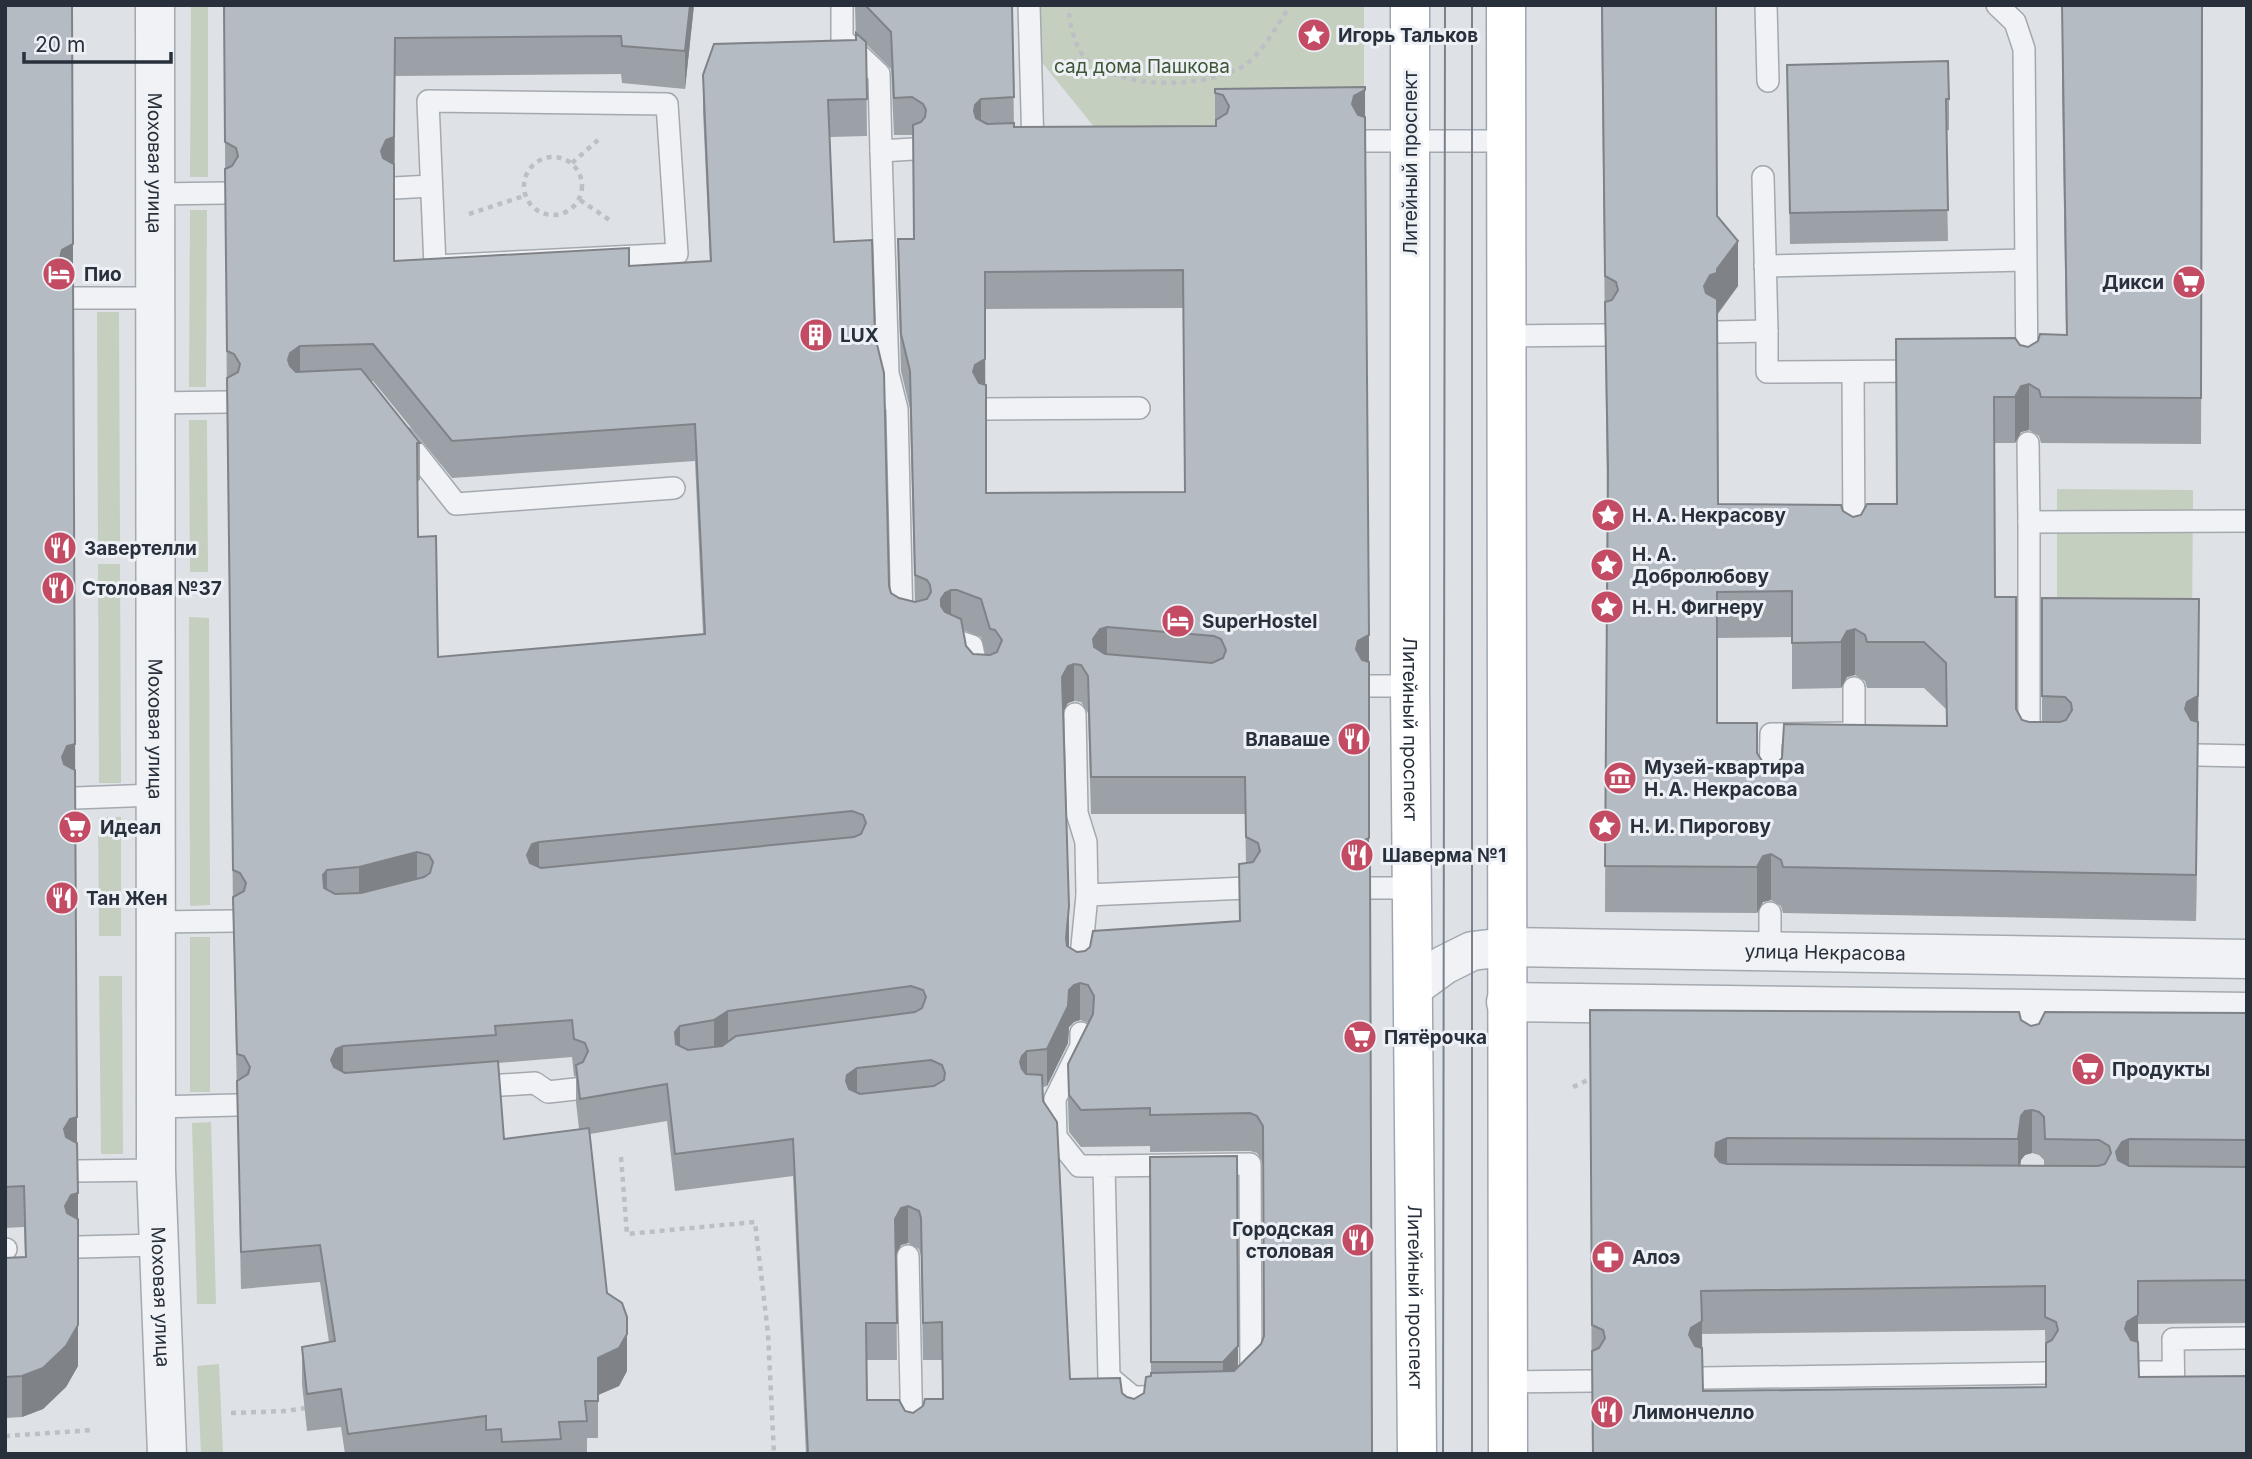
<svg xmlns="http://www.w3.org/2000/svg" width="2252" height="1459" font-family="Inter,sans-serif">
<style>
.green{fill:#c4cfbf}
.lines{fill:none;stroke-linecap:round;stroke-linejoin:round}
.service-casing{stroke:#a4a9b0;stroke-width:24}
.minor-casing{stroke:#a4a9b0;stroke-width:41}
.tertiary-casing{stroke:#a4a9b0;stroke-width:41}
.primary-casing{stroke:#9ea7b1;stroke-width:41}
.path{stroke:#bcc0c5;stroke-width:4.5;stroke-dasharray:5 5;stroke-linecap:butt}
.service{stroke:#f0f2f5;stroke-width:21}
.minor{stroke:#f0f2f5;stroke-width:38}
.tertiary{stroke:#f0f2f5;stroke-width:38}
.primary{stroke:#fff;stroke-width:38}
.tram{stroke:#78828e;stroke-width:2}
.wall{fill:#9ca1a7;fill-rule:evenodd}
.shaded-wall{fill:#7f8388}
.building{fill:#b5bbc2;stroke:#7f8388;stroke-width:2;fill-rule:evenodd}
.labels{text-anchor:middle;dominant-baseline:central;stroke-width:6;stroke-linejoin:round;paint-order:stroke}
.poi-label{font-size:19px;font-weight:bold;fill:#28303c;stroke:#edf0f4;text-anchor:start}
.park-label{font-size:19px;fill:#3f5637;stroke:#edf0f4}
.street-label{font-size:19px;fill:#28303c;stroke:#edf0f4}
</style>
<rect width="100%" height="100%" fill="#dee2e6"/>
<g class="green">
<polygon points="191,5 208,5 208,177 190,177"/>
<polygon points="1039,5 1364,5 1364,124 1095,128 1040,60"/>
<polygon points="190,210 207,210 206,387 189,387"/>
<polygon points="97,312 119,312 120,541 98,542"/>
<polygon points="189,420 207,420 208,572 190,572"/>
<polygon points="2057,489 2193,490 2192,637 2057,637"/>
<polygon points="98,564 120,564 121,783 99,783"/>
<polygon points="189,617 209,618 210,905 190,906"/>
<polygon points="98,817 121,817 121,936 99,936"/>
<rect x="190" y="937" width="20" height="155"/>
<polygon points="99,976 122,976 123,1154 101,1154"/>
<polygon points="211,1122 216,1304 197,1304 192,1123"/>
<polygon points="219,1364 223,1454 201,1454 197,1366"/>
</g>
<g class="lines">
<defs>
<g id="service">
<polyline points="842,5 842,39 879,74 881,151 913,149"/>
<polyline points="1029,5 1033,147"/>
<polyline points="1766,5 1768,81"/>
<polyline points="1997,5 2015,22 2024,49 2027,375"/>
<polygon points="428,101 667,104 677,254 435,266"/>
<polyline points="1365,141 1506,141"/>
<polyline points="881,151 888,373 897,409 902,623 907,624"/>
<polyline points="394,188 431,186"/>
<polyline points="155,194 225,193"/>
<polyline points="1765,266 2025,260"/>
<polyline points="73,298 155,298"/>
<polyline points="1767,331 1767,372 1923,371"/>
<polyline points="1717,332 1767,331 1763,177"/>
<polyline points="1508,336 1605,335"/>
<polyline points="1853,372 1854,545"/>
<polyline points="155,403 227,402"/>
<polyline points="986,409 1139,408"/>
<polyline points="404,438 456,504 674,488"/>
<polyline points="2028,443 2029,522"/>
<polyline points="954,640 972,646 979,680"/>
<polyline points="1369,686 1410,686"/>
<polyline points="1075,714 1077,813 1086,842 1087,895 1079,977"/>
<polyline points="2029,751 2029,522 2247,521"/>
<polyline points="2198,755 2247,756"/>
<polyline points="1770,792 1771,734 1854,733 1854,688"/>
<polyline points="75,798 155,795"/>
<polyline points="1370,888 1413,888"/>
<polyline points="1087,895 1247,888"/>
<polyline points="1770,913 1770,951"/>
<polyline points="155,922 233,921"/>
<polyline points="1081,1033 1081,1046 1055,1099 1056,1137 1079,1166 1104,1166"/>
<polyline points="472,1087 535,1083 548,1092 575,1089"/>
<polyline points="156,1107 237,1105"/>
<polygon points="1250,1164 1251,1373 1229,1396 1133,1397 1109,1377 1104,1166"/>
<polyline points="77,1171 156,1170"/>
<polyline points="78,1247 159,1245"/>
<polyline points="5,1249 6,1249"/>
<polyline points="908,1256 912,1437"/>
<polyline points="2138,1372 2173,1372"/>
<polyline points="1702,1378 2045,1373"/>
<polyline points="1508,1382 1592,1381"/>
<polyline points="2174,1403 2173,1339 2247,1338"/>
</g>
<g id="minor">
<path id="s1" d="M155,5L156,1170L167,1454"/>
</g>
<g id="tertiary">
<path id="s2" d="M1414,987L1444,965L1472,951L1506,947L2247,959"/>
<polyline points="1506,1002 2247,1012"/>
</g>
<g id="primary">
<path id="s3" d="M1410,5V686L1417,1454"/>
<polyline points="1506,5 1508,1454"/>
</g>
</defs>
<use href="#service" class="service-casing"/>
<use href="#minor" class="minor-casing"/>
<use href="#tertiary" class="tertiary-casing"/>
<use href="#primary" class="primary-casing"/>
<g class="path">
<path d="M1069,13C1071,29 1075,46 1085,58C1088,62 1094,65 1098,67C1136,89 1201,87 1240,68C1259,59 1279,23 1290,5"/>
<polyline points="1068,74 1085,60"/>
<circle cx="553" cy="186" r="29"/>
<polyline points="572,163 598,140"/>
<polyline points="580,200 611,221"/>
<polyline points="469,214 524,196"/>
<polyline points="1573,1087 1590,1079"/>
<polyline points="621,1157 627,1234 755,1222 768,1334 774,1454"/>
<polyline points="231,1413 286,1411 305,1408"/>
<polyline points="5,1436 94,1430"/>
</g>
<use href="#service" class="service"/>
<use href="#minor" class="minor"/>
<use href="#tertiary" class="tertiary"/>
<use href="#primary" class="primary"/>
<g class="tram">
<polyline points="1443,1454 1445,5"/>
<polyline points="1472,1454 1472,5"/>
</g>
</g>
<g class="wall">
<polygon points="5,5 73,270 78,1366 66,1387 43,1409 22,1417 5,1418 5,1258 25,1257 24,1227 5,1228"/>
<path d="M224,5H694L685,89L622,83L621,74L395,76L394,261L629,266L710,262L703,112V75L856,40L855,5H1012L1014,127L1215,126V89L1365,87L1372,1454H806L793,1176L675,1191L667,1121L590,1134L607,1293L627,1355V1371L619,1386L598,1395V1438H587V1454H345L341,1427L307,1431L302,1384V1347L329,1342L320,1282L241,1289L233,908L227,415ZM866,44L891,69L894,135H913V239H898V277L901,371L910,409L915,602L899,598L891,593L889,586L875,336L834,242L830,137L867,136ZM1183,308L1185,492L986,493L985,309ZM371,381H373L452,478L695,461L703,634L438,657L418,537V481L420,480V443ZM963,630L981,637L986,655L973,654L966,646ZM1074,701L1081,702L1088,713L1091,814H1245L1246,863L1239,864V921L1077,952L1069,947L1063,712L1068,703ZM1080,1020L1089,1023L1068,1064V1102L1069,1132L1081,1147L1150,1146V1152L1250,1151L1257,1153L1263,1163L1264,1336L1261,1344L1238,1367L1150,1157L1151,1376L1144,1393L1134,1399L1127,1397L1122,1393L1070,1379L1043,1101V1087L1047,1086L1068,1043L1069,1027L1074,1022ZM572,1057L574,1076L576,1077V1102L579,1129L504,1139L498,1063ZM908,1243L919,1249L921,1256L923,1360H942V1399L913,1413L867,1400L866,1360H897L896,1255L901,1245Z"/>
<path d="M1601,5H1716L1717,216L1738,286L1718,314V504L1843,511L1853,517L1897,504L2020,345L2028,347L2066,335L2062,90V5H2203L2201,444L2041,443L2039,436L2029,430L2021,432L2015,443H1995V597L2016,709L2022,720L2029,722H2042V598L2199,599L2196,921L1783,913L1781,906L1771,900L1763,902L1757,913L1605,912L1607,498ZM1792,637V689L1841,688L1847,677L1855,675L1865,681L1867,688H1924L1946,709V726L1776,764H1764L1757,753L1717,723V638Z"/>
<polygon points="1787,65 1949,99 1949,130 1946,130 1948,241 1790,244"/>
<path d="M1590,1010L2021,1020L2031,1026L2247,1013V1323L2138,1324L2139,1377L1592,1454ZM2032,1153L2039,1155L2044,1160V1165H2020L2021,1160L2025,1155ZM2045,1330L2046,1387L1703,1391L1702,1334Z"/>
</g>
<g class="shaded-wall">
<polygon points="690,5 694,5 685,89 685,51"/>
<polygon points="395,38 394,298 386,177 381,151"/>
<polygon points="1365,90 1365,128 1352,104 1354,96"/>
<polygon points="981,99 981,136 974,111 975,105"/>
<polygon points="1738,241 1738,286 1717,314 1710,321 1704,286 1710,275 1717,269"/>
<polygon points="73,244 73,285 60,258 62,250"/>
<polygon points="300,346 300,384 288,397 288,360 290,353"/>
<polygon points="985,359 985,396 973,372 975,365"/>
<polygon points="2029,384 2029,430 2021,432 2015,443 2015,397 2021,386"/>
<polygon points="951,590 951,627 941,637 941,599 945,593"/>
<polygon points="1107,627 1107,665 1100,666 1093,639 1100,629"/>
<polygon points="1855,629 1855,675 1847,677 1841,688 1841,642 1847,631"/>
<polygon points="1369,635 1369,673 1356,649 1358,641"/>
<polygon points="2199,645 2196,921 2196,875 2185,709"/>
<polygon points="1074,664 1074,701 1068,703 1062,714 1062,677 1068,666"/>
<polygon points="75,744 75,785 67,787 62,757 67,746"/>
<polygon points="1369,838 1369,875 1357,851 1359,843"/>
<polygon points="539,842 539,879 527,893 527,855 532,844"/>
<polygon points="417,852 417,889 359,904 359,867"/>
<polygon points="1771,854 1771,900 1763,902 1757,913 1757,867 1763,856"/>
<polygon points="327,870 327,907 323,913 323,875"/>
<polygon points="1069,906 1069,944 1066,976 1066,938"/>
<polygon points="1080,983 1080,1020 1074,1022 1069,1027 1068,1043 1047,1086 1047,1049 1069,990 1074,985"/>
<polygon points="728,1011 728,1048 714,1057 714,1020"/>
<polygon points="680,1026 680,1063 675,1032"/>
<polygon points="343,1046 343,1084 336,1087 331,1060 336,1049"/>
<polygon points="1027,1051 1027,1089 1020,1062 1022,1056"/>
<polygon points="857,1068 857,1105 847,1112 846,1081 847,1075"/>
<polygon points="2032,1110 2032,1153 2025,1155 2021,1160 2018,1182 2018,1139 2021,1116 2025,1111"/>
<polygon points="77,1117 77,1158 64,1170 64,1129 70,1119"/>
<polygon points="1727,1138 1727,1181 1715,1156 1716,1143"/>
<polygon points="2129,1139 2129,1183 2116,1195 2116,1152 2122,1142"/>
<polygon points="78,1193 78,1234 71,1236 65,1206 71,1195"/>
<polygon points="908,1206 908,1243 901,1245 895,1256 895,1219 901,1208"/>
<polygon points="2138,1315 2138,1359 2125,1329 2127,1322"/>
<polygon points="627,1317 627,1371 619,1386 598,1395 598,1438 598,1358"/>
<polygon points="1702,1321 1702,1365 1689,1335 1691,1328"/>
<polygon points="78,1325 78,1366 66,1387 43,1409 22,1417 22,1376"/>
<polygon points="1238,1346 1238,1368 1223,1383 1223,1362"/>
</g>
<g class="building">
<polygon points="5,5 72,5 73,244 62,250 60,258 66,268 73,270 75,744 67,746 62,757 64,764 75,770 77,1117 70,1119 64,1129 66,1137 77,1143 78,1193 71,1195 65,1206 67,1213 78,1219 78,1325 66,1346 43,1368 22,1376 5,1377 5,1258 26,1257 24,1186 5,1187"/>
<path d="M224,5H690L685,51L622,46L621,36L395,38L394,137L386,140L381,151L383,158L394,164V261L629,248V266L711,261L703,75L714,44L856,40V33L866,42L867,99L828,100L834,242L872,240L875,336L884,373L889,586L891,593L899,598L915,602L927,599L931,592L930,585L927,580L915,575L910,371L901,334L898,239H914L913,125L921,122L925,117L926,110L923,104L912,97L894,98L891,32L865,5H1012L1014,97L981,99L975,105L974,111L976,118L987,124L1014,123V127L1216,126V120L1227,113L1229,106L1223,95L1215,93V89L1365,87V90L1354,96L1352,104L1358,115L1365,117L1369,635L1358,641L1356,649L1362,660L1369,662V838L1359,843L1357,851L1363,862L1370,864L1372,1454H808L793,1139L675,1154L667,1084L580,1099L576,1065L583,1062L588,1051L585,1043L574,1039L572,1020L495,1026L496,1035L343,1046L336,1049L331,1060L334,1067L345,1073L498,1061L504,1139L589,1128L607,1293L622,1303L627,1317V1334L619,1348L598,1358V1401H585L587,1421L559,1422L561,1439L502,1442L501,1429L486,1430V1416L348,1434L341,1389L307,1394L302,1347L335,1341L320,1245L241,1252L237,1081L248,1074L250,1067L244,1056L237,1054L233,897L244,891L246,883L240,873L233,870L227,378L238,372L240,364L234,354L227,351L225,169L232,166L238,156L236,148L225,142ZM1183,270L1185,492L986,493V385L979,383L973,372L975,365L985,359V272ZM373,344L452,441L695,424L705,634L438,657L436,536L418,537L417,443H420L361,369L296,372L290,366L288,360L290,353L300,346ZM951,590H957L981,599L990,629L995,630L1002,640L997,652L990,655L973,654L966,646L961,619L945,612L941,606V599L945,593ZM1107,627L1214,636L1221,639L1226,650L1223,658L1212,663L1105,654L1094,647L1093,639L1100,629ZM1074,664L1081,665L1088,676L1091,777H1245L1246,837L1258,843L1260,851L1253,862L1239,864L1240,921L1093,931L1090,947L1085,951L1077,952L1067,946L1066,938L1069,906L1062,677L1068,666ZM852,811L863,815L866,823L861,834L854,837L541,868L530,863L527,855L532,844L539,842ZM417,852L429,855L433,862L430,873L424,877L361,893L335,894L324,888L323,875L327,870L359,867ZM1080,983L1088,985L1094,996L1093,1014L1068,1064L1069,1095L1081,1110L1150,1108V1115L1250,1113L1257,1116L1263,1126L1264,1336L1261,1344L1234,1371L1151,1373V1376L1146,1377L1144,1393L1134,1399L1127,1397L1122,1393L1120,1378L1070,1379L1057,1122L1043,1101L1042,1075L1026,1074L1022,1069L1020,1062L1022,1056L1027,1051L1047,1049L1068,1006L1069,990L1074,985ZM911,986L923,990L926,997L922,1008L915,1012L736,1036L722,1046L688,1050L676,1044L675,1032L680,1026L714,1020L728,1011ZM931,1060L942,1065L945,1073L944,1080L934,1086L860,1094L849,1089L846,1081L847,1075L857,1068ZM908,1206L919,1211L921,1218L923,1323L942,1322L943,1399H925L923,1406L913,1413L905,1411L899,1400H867L866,1323H897L895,1219L901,1208Z"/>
<path d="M1602,5H1716L1717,216L1738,241L1717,269V273L1710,275L1704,286L1706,293L1717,299L1718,504L1841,505L1843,511L1853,517L1861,515L1867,504H1897L1896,339L2015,338L2020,345L2028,347L2038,341L2040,334L2067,335L2062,5H2202L2201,398L2041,397L2039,390L2029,384L2021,386L2015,397H1994L1995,597H2016V709L2022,720L2029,722H2060L2066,720L2072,710L2071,703L2065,697L2042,696V598L2199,599L2198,696L2187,702L2185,709L2191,720L2198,722L2196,875L1783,867L1781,860L1771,854L1763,856L1757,867L1605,866L1608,469L1605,302L1612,300L1618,290L1616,282L1605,276ZM1792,591V643L1841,642L1847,631L1855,629L1865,635L1867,642H1924L1946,663L1947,726L1784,724L1782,758L1776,764H1764L1757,753V723H1717V592Z"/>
<polygon points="1948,61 1949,99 1946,99 1948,210 1790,213 1787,65"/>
<path d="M1590,1010L2019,1012L2021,1020L2031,1026L2039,1024L2045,1012L2247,1013V1140L2129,1139L2122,1142L2116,1152L2118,1160L2129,1166L2247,1167V1280L2138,1281V1315L2127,1322L2125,1329L2131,1340L2138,1342L2139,1377L2247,1376V1454H1593L1592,1351L1599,1348L1605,1338L1603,1330L1592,1325ZM2032,1110L2039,1112L2044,1117L2045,1139L2099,1140L2109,1146L2111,1153L2105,1164L2098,1166L1727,1164L1720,1162L1715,1156L1716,1143L1727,1138L2018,1139L2021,1116L2025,1111ZM2045,1286V1317L2056,1322L2058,1330L2052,1340L2046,1343V1387L1703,1391L1702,1348L1695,1346L1689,1335L1691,1328L1702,1321L1701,1291Z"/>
<polygon points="1237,1156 1238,1346 1223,1362 1151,1362 1150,1157"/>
</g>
<defs>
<symbol id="sight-disc" viewBox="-11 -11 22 22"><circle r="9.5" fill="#c34b64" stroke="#edf0f4"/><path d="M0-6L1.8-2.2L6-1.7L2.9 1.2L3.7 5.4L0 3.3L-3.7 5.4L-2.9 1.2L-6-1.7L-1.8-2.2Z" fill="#fff"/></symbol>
<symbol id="hotel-disc" viewBox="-11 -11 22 22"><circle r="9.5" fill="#c34b64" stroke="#edf0f4"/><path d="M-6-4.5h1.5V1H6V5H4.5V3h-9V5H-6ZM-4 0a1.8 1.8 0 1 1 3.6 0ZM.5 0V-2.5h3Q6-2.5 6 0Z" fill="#fff"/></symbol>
<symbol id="supermarket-disc" viewBox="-11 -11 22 22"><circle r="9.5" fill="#c34b64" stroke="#edf0f4"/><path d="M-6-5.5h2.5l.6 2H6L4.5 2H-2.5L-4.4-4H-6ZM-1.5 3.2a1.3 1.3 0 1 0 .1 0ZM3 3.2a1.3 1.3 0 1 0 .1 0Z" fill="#fff"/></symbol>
<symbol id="building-disc" viewBox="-11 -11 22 22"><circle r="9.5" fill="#c34b64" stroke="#edf0f4"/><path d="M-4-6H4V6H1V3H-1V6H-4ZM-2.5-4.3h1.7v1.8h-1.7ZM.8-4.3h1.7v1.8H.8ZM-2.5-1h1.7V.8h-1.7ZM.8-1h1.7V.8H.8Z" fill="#fff"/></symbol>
<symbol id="restaurant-disc" viewBox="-11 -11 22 22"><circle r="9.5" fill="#c34b64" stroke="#edf0f4"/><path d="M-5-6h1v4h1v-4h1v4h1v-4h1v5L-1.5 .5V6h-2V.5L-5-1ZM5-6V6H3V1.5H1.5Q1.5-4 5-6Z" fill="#fff"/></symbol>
<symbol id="museum-disc" viewBox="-11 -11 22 22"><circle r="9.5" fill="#c34b64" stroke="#edf0f4"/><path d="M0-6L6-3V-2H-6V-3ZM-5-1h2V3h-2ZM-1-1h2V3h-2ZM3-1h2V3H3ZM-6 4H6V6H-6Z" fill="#fff"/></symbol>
<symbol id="pharmacy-disc" viewBox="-11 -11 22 22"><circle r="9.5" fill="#c34b64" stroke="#edf0f4"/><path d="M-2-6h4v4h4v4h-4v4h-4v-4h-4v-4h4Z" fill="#fff"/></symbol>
</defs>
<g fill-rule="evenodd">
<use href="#sight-disc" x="1295" y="16" width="38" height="38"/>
<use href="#hotel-disc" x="40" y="255" width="38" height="38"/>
<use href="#supermarket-disc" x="2170" y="263" width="38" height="38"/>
<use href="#building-disc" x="797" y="316" width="38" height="38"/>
<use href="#sight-disc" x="1589" y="496" width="38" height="38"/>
<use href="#restaurant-disc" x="41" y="529" width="38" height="38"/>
<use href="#sight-disc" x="1588" y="546" width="38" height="38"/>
<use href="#restaurant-disc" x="39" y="569" width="38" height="38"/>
<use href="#sight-disc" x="1588" y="588" width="38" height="38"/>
<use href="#hotel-disc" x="1159" y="602" width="38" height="38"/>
<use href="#restaurant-disc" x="1335" y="720" width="38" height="38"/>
<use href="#museum-disc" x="1601" y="759" width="38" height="38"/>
<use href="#sight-disc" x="1586" y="807" width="38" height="38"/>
<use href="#supermarket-disc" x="56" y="808" width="38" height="38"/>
<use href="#restaurant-disc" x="1338" y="836" width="38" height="38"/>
<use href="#restaurant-disc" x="43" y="879" width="38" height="38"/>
<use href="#supermarket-disc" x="1341" y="1018" width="38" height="38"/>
<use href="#supermarket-disc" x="2069" y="1050" width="38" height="38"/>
<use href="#restaurant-disc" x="1339" y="1221" width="38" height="38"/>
<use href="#pharmacy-disc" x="1589" y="1238" width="38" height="38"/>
<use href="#restaurant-disc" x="1588" y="1393" width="38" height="38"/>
</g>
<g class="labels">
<g class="poi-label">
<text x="1338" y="35">Игорь Тальков</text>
<text x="84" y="274">Пио</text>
<text x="2164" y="282" text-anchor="end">Дикси</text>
<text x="840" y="335">LUX</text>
<text x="1632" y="515">Н. А. Некрасову</text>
<text x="84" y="548">Завертелли</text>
<text x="1632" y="554">Н. А.<tspan x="1632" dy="22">Добролюбову</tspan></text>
<text x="82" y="588">Столовая №37</text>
<text x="1632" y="607">Н. Н. Фигнеру</text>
<text x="1202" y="621">SuperHostel</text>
<text x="1330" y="739" text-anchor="end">Влаваше</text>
<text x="1644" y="767">Музей-квартира<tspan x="1644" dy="22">Н. А. Некрасова</tspan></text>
<text x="1630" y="826">Н. И. Пирогову</text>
<text x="100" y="827">Идеал</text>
<text x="1382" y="855">Шаверма №1</text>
<text x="86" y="898">Тан Жен</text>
<text x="1384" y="1037">Пятёрочка</text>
<text x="2112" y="1069">Продукты</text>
<text x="1334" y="1229" text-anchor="end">Городская<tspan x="1334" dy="22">столовая</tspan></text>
<text x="1632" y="1257">Алоэ</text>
<text x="1632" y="1412">Лимончелло</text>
</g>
<g class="park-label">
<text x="1142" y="66">сад дома Пашкова</text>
</g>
<g class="street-label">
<text stroke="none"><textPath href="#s1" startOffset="158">Моховая улица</textPath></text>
<text transform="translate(1410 163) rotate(-90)">Литейный проспект</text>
<text stroke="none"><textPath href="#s1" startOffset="724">Моховая улица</textPath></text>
<text stroke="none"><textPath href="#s3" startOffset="724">Литейный проспект</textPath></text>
<text stroke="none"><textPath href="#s2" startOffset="422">улица Некрасова</textPath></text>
<text stroke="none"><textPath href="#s3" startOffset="1292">Литейный проспект</textPath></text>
<text stroke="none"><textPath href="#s1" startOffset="1292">Моховая улица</textPath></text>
</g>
</g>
<rect width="2252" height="1459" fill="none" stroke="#28303c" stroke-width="14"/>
<path d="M24 52v10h147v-10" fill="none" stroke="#28303c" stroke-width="3.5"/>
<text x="35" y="52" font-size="21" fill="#28303c" stroke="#edf0f4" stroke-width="5" paint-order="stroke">20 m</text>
</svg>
